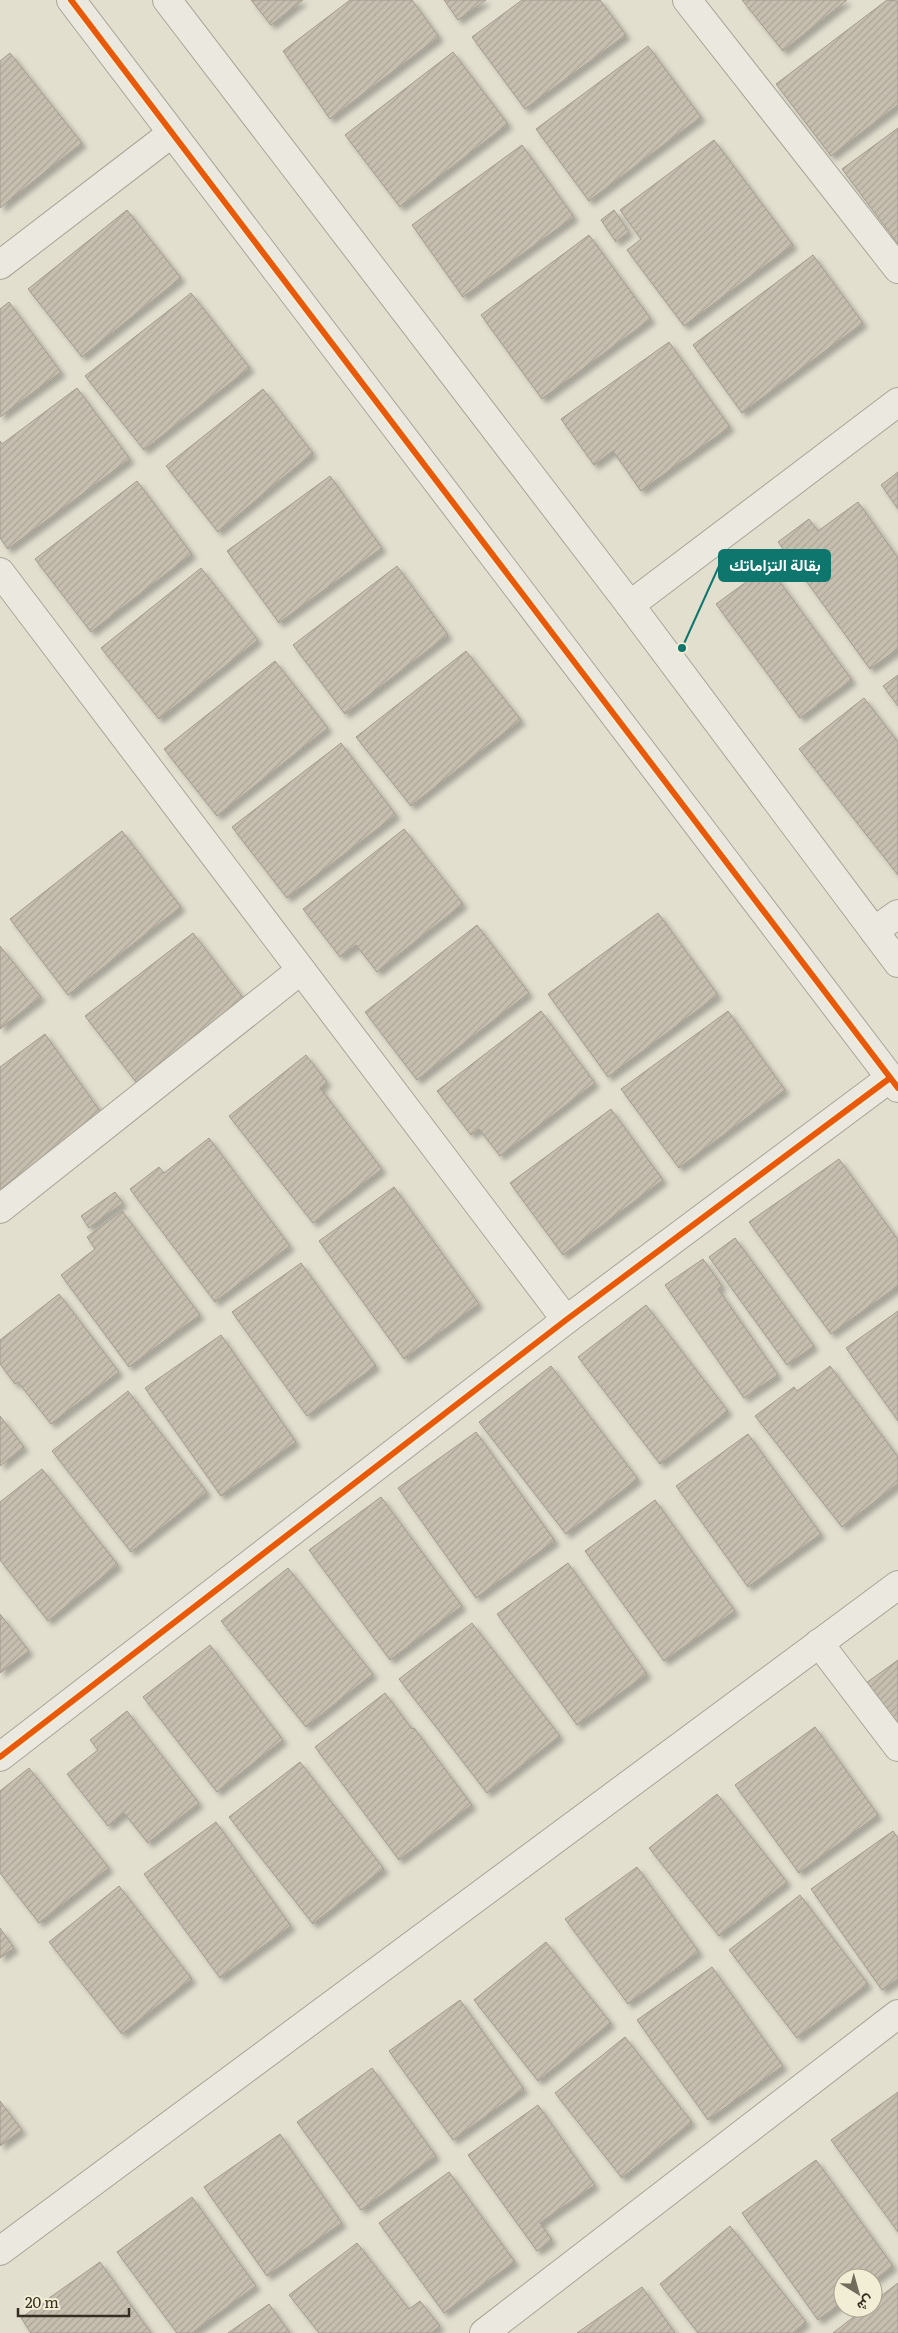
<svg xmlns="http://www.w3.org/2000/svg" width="898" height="2333" font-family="Literata,Vazirmatn,serif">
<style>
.building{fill:url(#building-hatch);stroke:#a29b8e;filter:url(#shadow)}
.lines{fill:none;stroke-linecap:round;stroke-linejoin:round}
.minor-casing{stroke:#a8a497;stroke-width:30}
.minor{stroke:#ebe9df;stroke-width:28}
.cycleway-casing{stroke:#f2eed5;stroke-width:9}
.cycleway{stroke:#e8590c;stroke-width:6}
.leader{fill:none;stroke:#0f766e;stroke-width:2}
.callout-dot{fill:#0f766e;stroke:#f2eed5;stroke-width:2}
.callout{fill:#0f766e;stroke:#0f766e;stroke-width:2}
.callout-label{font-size:16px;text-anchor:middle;font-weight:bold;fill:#fff}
</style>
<defs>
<pattern id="building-hatch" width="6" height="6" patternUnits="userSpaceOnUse" patternTransform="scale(1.25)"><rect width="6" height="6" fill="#c6bfb0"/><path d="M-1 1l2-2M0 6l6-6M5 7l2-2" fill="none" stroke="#aba497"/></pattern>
<filter id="shadow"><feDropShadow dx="4.5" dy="4.5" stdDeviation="2.5" flood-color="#0004"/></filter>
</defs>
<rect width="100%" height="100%" fill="#e2dfcf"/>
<g class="building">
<polygon points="251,0 303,0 271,25"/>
<polygon points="350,0 412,0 439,37 330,119 283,51"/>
<polygon points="444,0 486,0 458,20"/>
<polygon points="522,0 600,0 626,35 525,109 472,37"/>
<polygon points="742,0 847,0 783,51"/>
<polygon points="887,0 898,1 898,105 831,156 776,84"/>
<polygon points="648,46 701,117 589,201 536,129"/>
<polygon points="453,52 508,124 400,207 345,135"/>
<polygon points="10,53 82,143 0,208 0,61"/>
<polygon points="898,128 898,244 842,169"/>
<polygon points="714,140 793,245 684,326 627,250 641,239 620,210"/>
<polygon points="522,145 574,217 463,297 412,225"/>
<polygon points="127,210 181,278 82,357 28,289"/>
<polygon points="614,210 629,232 616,242 601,220"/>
<polygon points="589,235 651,319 542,399 481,315"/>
<polygon points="813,255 863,323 742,413 693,345"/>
<polygon points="191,293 250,368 144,450 85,376"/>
<polygon points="9,302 61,372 0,417 0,309"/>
<polygon points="669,342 730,427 641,491 613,451 594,465 561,419"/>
<polygon points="77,388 130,459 8,549 0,538 0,441 2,444"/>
<polygon points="263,389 313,453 218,532 166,466"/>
<polygon points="898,472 898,509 881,485"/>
<polygon points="330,476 382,548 279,623 227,551"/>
<polygon points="137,481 192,554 91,632 35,559"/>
<polygon points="858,502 898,558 898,649 870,669 778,542 809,519 818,531"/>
<polygon points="397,566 448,635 345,714 293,645"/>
<polygon points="768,566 852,680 800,718 716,604"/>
<polygon points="201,568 258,640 159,719 101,648"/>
<polygon points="466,651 521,720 411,806 356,737"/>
<polygon points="275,661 328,728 217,816 164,749"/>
<polygon points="898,675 898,706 883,686"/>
<polygon points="864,698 898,742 898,875 799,749"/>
<polygon points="341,743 396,815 287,898 232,827"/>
<polygon points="404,829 463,904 377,972 356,945 340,957 303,909"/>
<polygon points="122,831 181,907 68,995 10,919"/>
<polygon points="658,913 718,995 608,1077 548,994"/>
<polygon points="477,925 529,993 417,1080 365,1012"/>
<polygon points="193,933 244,999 136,1082 85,1016"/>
<polygon points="0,946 41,997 0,1029"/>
<polygon points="541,1011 595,1083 500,1156 479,1129 471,1135 437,1091"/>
<polygon points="728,1011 785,1090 679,1168 621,1089"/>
<polygon points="45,1034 103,1115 0,1189 0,1067"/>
<polygon points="306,1055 327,1082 320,1088 382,1169 313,1223 229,1116"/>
<polygon points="611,1109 663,1180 563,1255 510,1183"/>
<polygon points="209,1138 290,1246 215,1302 130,1189 159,1167 164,1173"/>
<polygon points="839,1159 898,1240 898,1286 831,1334 749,1222"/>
<polygon points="394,1187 479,1304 404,1359 319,1241"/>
<polygon points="115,1192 123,1203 89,1228 81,1216"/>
<polygon points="122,1211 200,1315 129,1367 61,1275 95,1249 87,1237"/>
<polygon points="735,1238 814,1346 787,1365 709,1257"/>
<polygon points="703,1259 722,1286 718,1289 778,1375 744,1398 665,1285"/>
<polygon points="301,1263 376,1366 307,1416 232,1312"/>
<polygon points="59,1294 119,1372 51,1424 18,1382 15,1384 0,1364 0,1340"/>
<polygon points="646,1305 728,1411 660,1464 578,1357"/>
<polygon points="898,1311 898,1421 846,1348"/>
<polygon points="221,1335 296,1442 221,1496 145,1388"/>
<polygon points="551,1366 638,1479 566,1534 479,1422"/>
<polygon points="830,1366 898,1457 898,1484 842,1527 755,1416 794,1387 797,1391"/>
<polygon points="128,1391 207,1492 131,1552 52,1451"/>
<polygon points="0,1416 24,1447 0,1466"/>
<polygon points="476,1432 555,1541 476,1598 398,1488"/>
<polygon points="748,1434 821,1534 748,1587 676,1486"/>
<polygon points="42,1469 118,1565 48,1621 0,1560 0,1502"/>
<polygon points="381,1497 462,1606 390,1660 309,1550"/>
<polygon points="655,1500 735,1611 664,1661 585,1551"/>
<polygon points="568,1563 647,1674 577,1725 497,1614"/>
<polygon points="288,1568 373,1674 306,1727 221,1621"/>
<polygon points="0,1614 29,1651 0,1673"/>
<polygon points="472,1623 560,1736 487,1793 399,1679"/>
<polygon points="210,1645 283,1740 217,1792 143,1697"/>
<polygon points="898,1660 898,1728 866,1683"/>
<polygon points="385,1693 412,1729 414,1728 472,1805 399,1860 315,1747"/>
<polygon points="127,1711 199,1803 148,1843 124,1813 108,1826 67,1774 98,1750 90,1740"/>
<polygon points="815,1727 878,1815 799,1873 735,1785"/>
<polygon points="300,1762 384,1869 313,1924 229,1817"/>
<polygon points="29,1768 109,1868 39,1923 0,1873 0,1791"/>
<polygon points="717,1794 787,1882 719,1936 649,1848"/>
<polygon points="216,1822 291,1926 220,1978 144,1874"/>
<polygon points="893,1831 898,1838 898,1979 882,1990 811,1889"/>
<polygon points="637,1867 699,1952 628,2004 565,1919"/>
<polygon points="119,1886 192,1979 122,2034 49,1942"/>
<polygon points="800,1895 868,1984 797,2038 729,1950"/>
<polygon points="0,1928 14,1948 0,1958"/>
<polygon points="546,1942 611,2023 538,2081 474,2000"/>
<polygon points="712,1967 783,2066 708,2120 637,2020"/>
<polygon points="460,2000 524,2089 453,2140 389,2051"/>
<polygon points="625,2037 692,2122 622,2178 555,2093"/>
<polygon points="372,2068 436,2156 361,2210 297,2122"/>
<polygon points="898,2092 898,2232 831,2140"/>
<polygon points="0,2101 22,2130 0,2146"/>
<polygon points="538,2105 595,2185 540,2223 552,2240 537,2251 468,2155"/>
<polygon points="280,2134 342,2223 267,2276 204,2187"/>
<polygon points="816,2160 893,2266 873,2281 873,2278 843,2278 843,2302 818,2320 742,2213"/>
<polygon points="449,2172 515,2262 444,2313 379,2223"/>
<polygon points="192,2197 256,2286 192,2333 177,2333 117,2252"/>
<polygon points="730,2226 806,2322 793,2333 698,2333 660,2284"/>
<polygon points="357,2243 409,2309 420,2301 440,2326 431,2333 319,2333 289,2295"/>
<polygon points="100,2262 151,2333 31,2333 21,2318"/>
<polygon points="898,2283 898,2333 833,2333 865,2308 873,2308 873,2302"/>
<polygon points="642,2287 675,2333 577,2333"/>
<polygon points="269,2304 290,2333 228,2333"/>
</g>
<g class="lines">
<defs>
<g id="minor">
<polyline points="71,0 898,1088"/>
<polyline points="167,0 630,605 898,963"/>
<polyline points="687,0 898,269"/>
<polyline points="0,265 172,133"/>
<polyline points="0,572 566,1320"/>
<polyline points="630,605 898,402"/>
<polyline points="874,931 898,914"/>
<polyline points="0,1209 301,970"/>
<polyline points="819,1643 898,1747"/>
<polyline points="0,1757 566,1320 890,1078"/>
<polyline points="0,2251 898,1585"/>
<polyline points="484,2333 898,2014"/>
</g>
</defs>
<use href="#minor" class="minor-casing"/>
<use href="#minor" class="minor"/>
<defs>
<g id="cycleway">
<polyline points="71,0 898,1088"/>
<polyline points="0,1757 566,1320 890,1078"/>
</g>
</defs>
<use href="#cycleway" class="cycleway-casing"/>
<use href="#cycleway" class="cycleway"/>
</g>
<path class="leader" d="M682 648L719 566"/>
<circle class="callout-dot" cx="682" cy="648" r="5"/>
<rect class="callout" x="719" y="550" width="111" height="31" rx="5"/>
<g class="callout-label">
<text x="775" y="571">بقالة التزاماتك</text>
</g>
<g transform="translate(858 2293) rotate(143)"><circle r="24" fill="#f2eed5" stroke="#a7a18d"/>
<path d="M0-4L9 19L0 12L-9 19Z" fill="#726c5d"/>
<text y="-8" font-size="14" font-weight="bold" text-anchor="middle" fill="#362e20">ش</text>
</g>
<path d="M18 2308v8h111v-8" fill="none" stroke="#362e20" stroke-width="2.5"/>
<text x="25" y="2308" font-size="15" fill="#362e20" stroke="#f2eed5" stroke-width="4" paint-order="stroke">20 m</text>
</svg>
